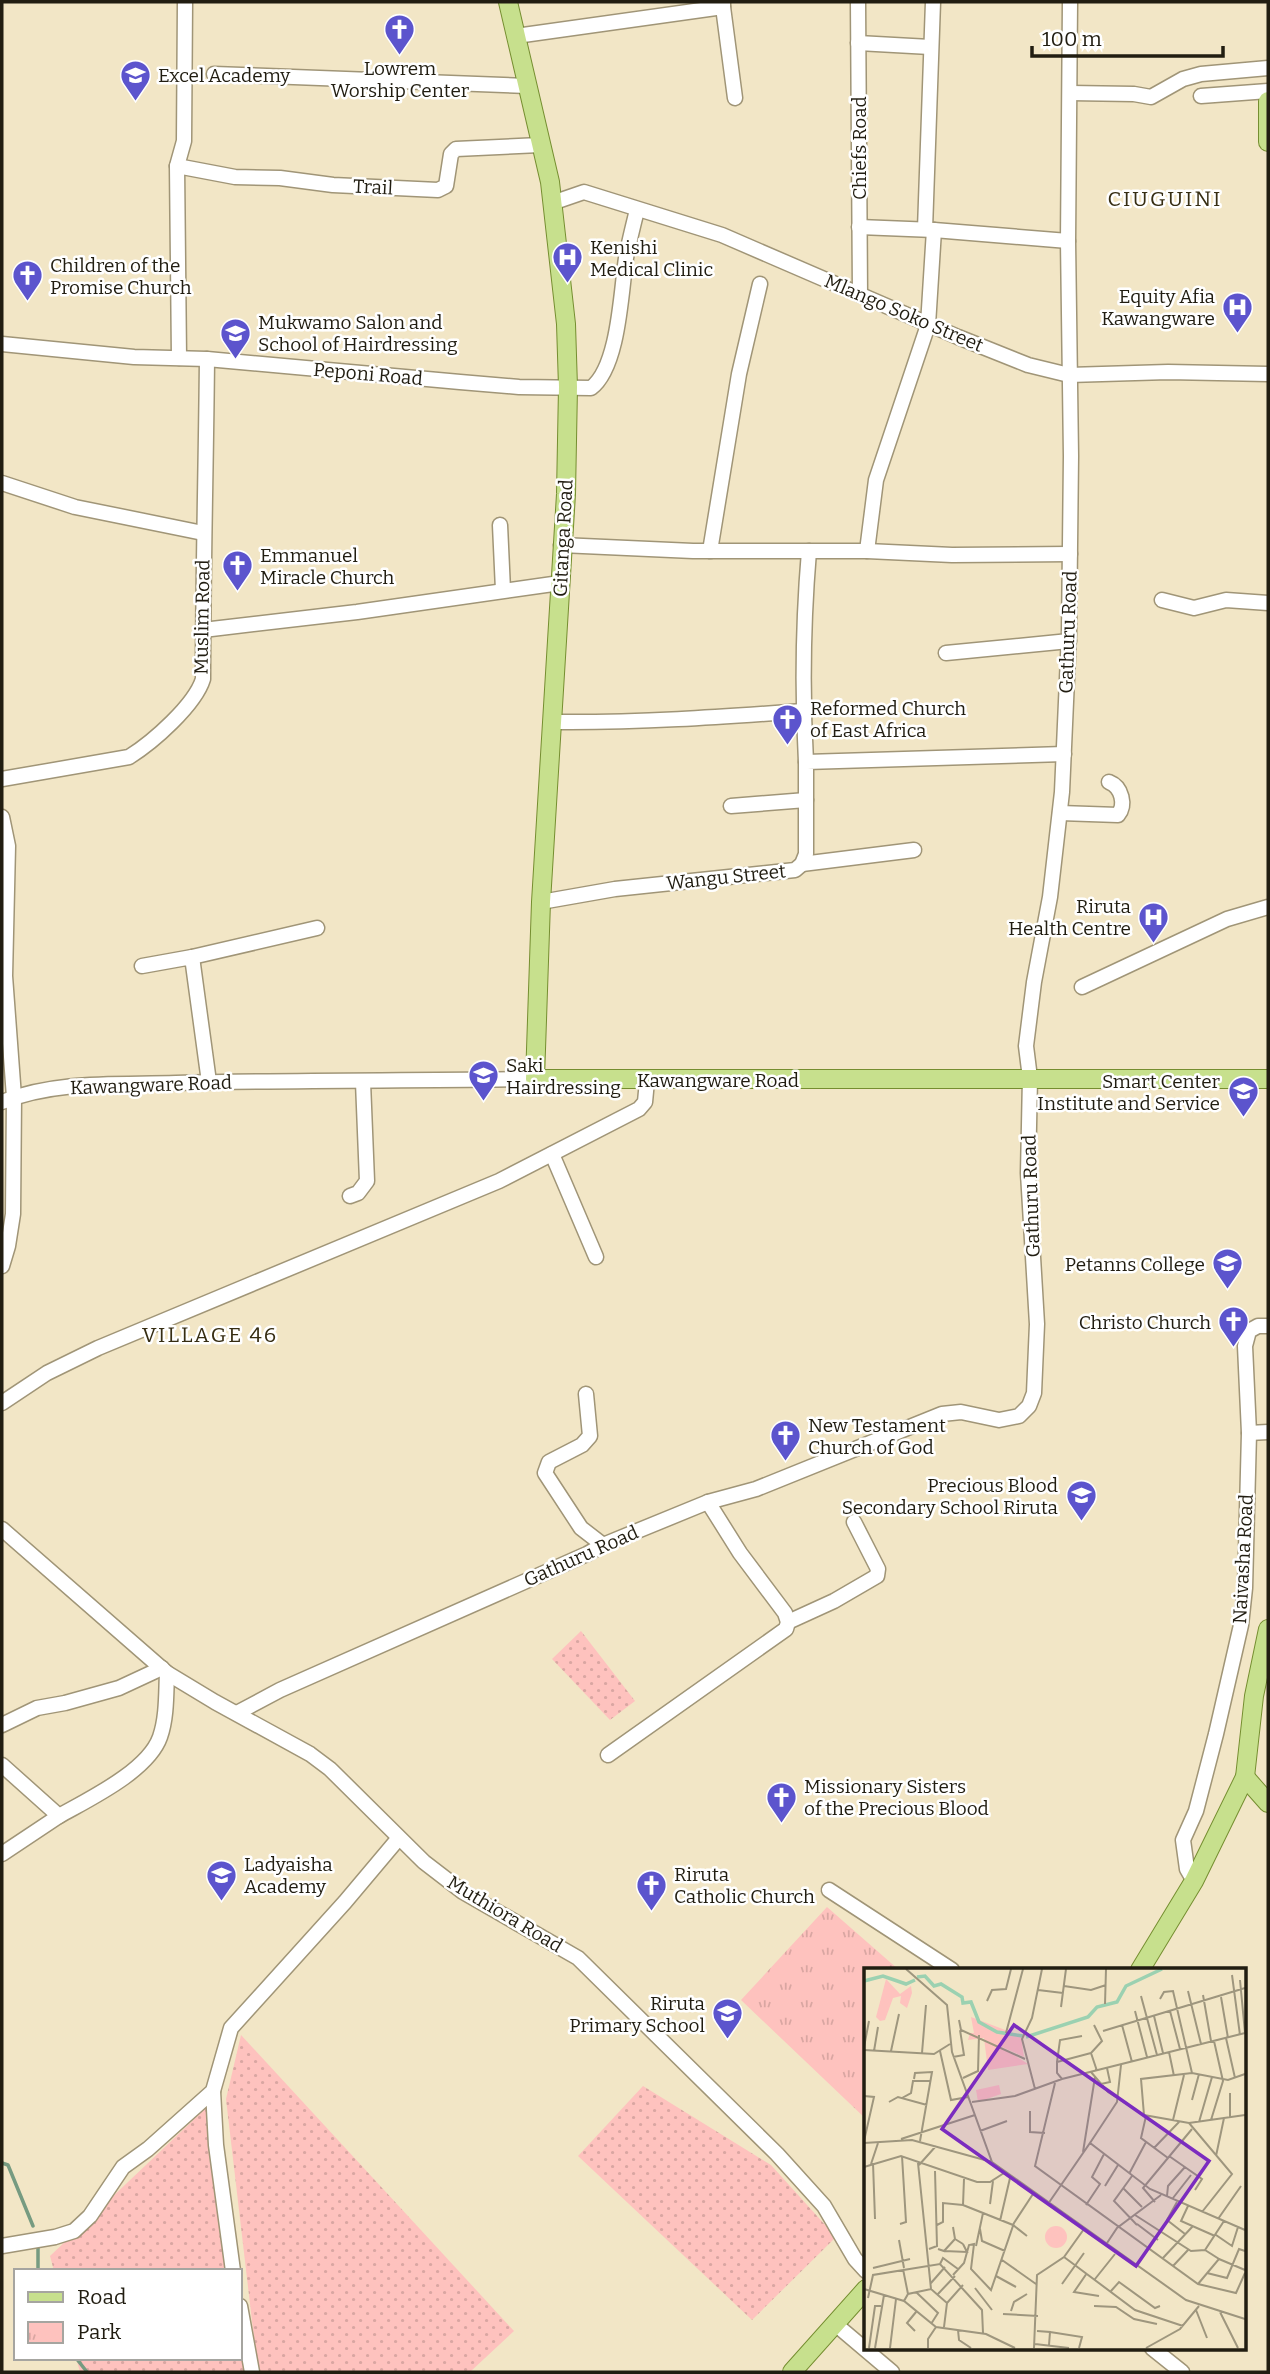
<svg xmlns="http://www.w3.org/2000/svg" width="1270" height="2374" font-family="Bitter,serif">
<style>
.grass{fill:url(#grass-dots)}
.park{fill:url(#park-tufts)}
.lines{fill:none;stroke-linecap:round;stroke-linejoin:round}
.stream{stroke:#769b81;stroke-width:3.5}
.minor-casing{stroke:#a09577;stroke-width:17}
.major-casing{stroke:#758e30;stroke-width:20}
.minor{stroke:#fff;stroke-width:14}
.major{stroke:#c7e08d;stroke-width:18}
.labels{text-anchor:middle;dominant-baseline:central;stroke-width:5;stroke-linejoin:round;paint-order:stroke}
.poi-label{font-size:19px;fill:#211d11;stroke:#fff;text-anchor:start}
.street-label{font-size:19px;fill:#211d11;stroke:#fff}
.neighbourhood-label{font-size:21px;letter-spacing:2px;fill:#362d12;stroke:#fff}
.inset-river{fill:none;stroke:#9bd1b1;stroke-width:3.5}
.inset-road{fill:none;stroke:#9e967e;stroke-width:2}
.view{fill:#7b2cbf;fill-opacity:0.15;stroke:#7b2cbf;stroke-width:3.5}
.inset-edge{fill:none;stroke:#211d11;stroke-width:3.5}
</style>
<defs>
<pattern id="grass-dots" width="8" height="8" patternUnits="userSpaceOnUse" patternTransform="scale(1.75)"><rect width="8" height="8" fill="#fec2be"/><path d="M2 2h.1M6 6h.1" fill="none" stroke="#d9a6a2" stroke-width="1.8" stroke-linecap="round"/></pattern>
<pattern id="park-tufts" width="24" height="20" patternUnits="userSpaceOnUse" patternTransform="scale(1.75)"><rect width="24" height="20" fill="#fec2be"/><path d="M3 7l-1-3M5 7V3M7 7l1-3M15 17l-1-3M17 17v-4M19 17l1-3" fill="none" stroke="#d9a6a2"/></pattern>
</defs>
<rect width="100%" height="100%" fill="#f2e6c6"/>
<g class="grass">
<polygon points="581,1631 635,1701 610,1720 552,1659"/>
<polygon points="241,2035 514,2331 470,2372 258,2372 226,2099"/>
<polygon points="643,2086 771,2165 836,2237 752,2320 578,2156"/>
<polygon points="206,2108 232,2271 54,2271 50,2256"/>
<polygon points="240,2322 248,2372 80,2372 76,2358 240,2358"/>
</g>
<polygon class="park" points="827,1907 899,1970 866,1970 866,2119 741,2000"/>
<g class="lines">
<g class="stream">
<polyline points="2,2163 8,2165 33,2226"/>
<polyline points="38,2245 38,2271"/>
<polyline points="76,2358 87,2372"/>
</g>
<defs>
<g id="minor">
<polyline points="858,2 860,295"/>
<polyline points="723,7 735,98"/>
<polyline points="516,36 723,7 723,2"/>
<polyline points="858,43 930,47"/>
<polyline points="214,74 527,86"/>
<polyline points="1070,93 1134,94 1151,97 1183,79 1201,74 1268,68"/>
<polyline points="1201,96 1268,91"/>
<polyline points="177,166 235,177 280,178 333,185 438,190 446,186 451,154 456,149 540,145"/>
<polyline points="552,203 584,192 722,235 958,337 1028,365 1069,375 1168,372 1268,374"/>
<polyline points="859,227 934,230 1068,241"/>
<polyline points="925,229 933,2"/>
<path d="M2,344L134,357L207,359L460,382L519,387L591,388C619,367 621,291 626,258C629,242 633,226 637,210"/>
<polyline points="179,358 177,166 184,141 185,2"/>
<polyline points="2,483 75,507 203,533"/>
<polyline points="500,525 503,590"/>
<polyline points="561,545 693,551 867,551 876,480 928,325 934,230"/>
<polyline points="710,551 739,374 760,284"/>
<polyline points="867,551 952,555 1070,554"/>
<polyline points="1162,600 1194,608 1226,600 1268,603"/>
<polyline points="203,630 357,612 560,583"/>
<polyline points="946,653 1069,641"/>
<path d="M552,722C636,723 720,717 803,711"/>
<path d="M806,762C802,691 803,622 809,551"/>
<path d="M2,779L129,757C153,742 195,705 203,679C203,572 206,466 207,359"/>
<polyline points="731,806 806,800"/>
<path d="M1060,813L1118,815C1126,805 1122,787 1109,782"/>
<polyline points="2,817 8,846 5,976 14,1097 13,1214 8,1246 2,1266"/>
<polyline points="802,864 914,850"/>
<polyline points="541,902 615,889 795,870 802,864 806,854 806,762 1064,754"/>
<polyline points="192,957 317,928"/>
<polyline points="142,966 192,957 209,1082"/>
<polyline points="1082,987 1227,919 1268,907"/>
<path d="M2,1102C56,1080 119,1085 176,1083C296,1080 415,1081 535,1079"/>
<polyline points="552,1154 596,1257"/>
<polyline points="350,1196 358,1193 367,1181 363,1082"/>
<polyline points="586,1394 590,1436 582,1445 549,1462 545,1473 581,1528 603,1545"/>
<polyline points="2,1403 47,1373 98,1348 499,1181 639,1109 645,1102 647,1081"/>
<polyline points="1249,1433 1268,1432"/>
<polyline points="2,1529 167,1673 215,1702 310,1754 330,1769 424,1862 463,1892 578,1958 777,2154 824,2206 855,2259 866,2271"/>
<polyline points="788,1622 834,1601 877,1576 878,1569 854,1522"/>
<polyline points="237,1713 280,1690 587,1554 603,1545 708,1502 756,1489 942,1414 961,1412 999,1420 1019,1416 1029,1406 1034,1393 1037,1324 1028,1173 1030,1078 1026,1046 1034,982 1050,897 1062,792 1069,634 1071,456 1068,241 1070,2"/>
<polyline points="2,1725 37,1708 65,1703 119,1688 162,1668"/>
<polyline points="608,1755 786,1629 788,1622 785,1613 740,1553 708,1502"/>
<path d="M2,1765L59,1816C89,1799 148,1771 160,1737C167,1717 166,1693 167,1673"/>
<polyline points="2,1854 59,1816"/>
<polyline points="1194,1881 1187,1869 1183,1840 1196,1811 1216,1734 1241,1625 1245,1588 1249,1433 1245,1346 1249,1331 1258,1326 1268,1326"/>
<polyline points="829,1890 952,1970"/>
<polyline points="213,2091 216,2145 233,2271"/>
<polyline points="2,2246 55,2237 74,2231 90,2216 123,2167 148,2149 213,2091 231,2028 345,1902 398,1839"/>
<polyline points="240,2306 252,2372"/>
<polyline points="834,2323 892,2372"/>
<polyline points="1152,2348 1182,2372"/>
</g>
<g id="major">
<polyline points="508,2 550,182 566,324 568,387 566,494 541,902 535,1079 1268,1079"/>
<polyline points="1268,101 1268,142"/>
<polyline points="1245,1777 1268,1803"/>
<polyline points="1140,1970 1194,1881 1245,1777 1254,1696 1268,1629"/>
<polyline points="792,2372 866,2289"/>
</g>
</defs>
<use href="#minor" class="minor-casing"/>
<use href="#major" class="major-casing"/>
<use href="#minor" class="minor"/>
<use href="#major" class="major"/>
</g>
<defs>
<symbol id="church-pin" viewBox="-11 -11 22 30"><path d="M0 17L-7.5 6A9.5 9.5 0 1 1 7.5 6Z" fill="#5c54cd" stroke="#fff"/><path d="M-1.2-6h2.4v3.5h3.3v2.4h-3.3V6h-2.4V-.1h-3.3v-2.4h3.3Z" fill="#fff"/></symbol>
<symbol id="school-pin" viewBox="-11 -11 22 30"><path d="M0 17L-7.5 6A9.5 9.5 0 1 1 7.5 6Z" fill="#5c54cd" stroke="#fff"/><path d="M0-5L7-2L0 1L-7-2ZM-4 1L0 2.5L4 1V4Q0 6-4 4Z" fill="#fff"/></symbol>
<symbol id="hospital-pin" viewBox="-11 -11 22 30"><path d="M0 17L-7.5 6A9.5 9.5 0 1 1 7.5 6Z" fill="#5c54cd" stroke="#fff"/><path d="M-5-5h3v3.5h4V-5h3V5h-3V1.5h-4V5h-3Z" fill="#fff"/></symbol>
<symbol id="university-pin" viewBox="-11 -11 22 30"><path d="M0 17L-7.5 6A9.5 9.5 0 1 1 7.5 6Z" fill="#5c54cd" stroke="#fff"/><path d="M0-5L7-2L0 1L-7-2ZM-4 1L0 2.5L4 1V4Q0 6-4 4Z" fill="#fff"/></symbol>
</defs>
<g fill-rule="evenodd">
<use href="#church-pin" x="382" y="12" width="35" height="47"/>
<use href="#school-pin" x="118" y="58" width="35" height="47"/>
<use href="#hospital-pin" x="550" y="240" width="35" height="47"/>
<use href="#church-pin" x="10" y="258" width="35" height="47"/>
<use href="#hospital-pin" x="1220" y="290" width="35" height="47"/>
<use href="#university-pin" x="218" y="316" width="35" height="47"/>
<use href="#church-pin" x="220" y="548" width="35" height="47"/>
<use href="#church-pin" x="770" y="702" width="35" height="47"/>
<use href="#hospital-pin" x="1136" y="900" width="35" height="47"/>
<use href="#university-pin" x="466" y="1058" width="35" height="47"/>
<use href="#university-pin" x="1226" y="1074" width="35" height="47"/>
<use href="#university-pin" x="1210" y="1246" width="35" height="47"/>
<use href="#church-pin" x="1216" y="1304" width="35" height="47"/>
<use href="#church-pin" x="768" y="1418" width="35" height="47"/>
<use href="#school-pin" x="1064" y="1478" width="35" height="47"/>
<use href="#church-pin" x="764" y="1780" width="35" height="47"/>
<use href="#school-pin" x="204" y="1858" width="35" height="47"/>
<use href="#church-pin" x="634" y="1868" width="35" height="47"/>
<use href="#school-pin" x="710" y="1996" width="35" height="47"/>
</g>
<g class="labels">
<g class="poi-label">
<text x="400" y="68" text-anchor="middle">Lowrem<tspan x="400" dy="22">Worship Center</tspan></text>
<text x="158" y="75">Excel Academy</text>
<text x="590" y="247">Kenishi<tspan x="590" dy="22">Medical Clinic</tspan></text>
<text x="50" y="265">Children of the<tspan x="50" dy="22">Promise Church</tspan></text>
<text x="1215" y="296" text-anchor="end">Equity Afia<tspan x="1215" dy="22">Kawangware</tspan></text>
<text x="258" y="322">Mukwamo Salon and<tspan x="258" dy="22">School of Hairdressing</tspan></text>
<text x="260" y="555">Emmanuel<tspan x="260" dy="22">Miracle Church</tspan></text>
<text x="810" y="708">Reformed Church<tspan x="810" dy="22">of East Africa</tspan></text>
<text x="1131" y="906" text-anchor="end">Riruta<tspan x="1131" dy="22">Health Centre</tspan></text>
<text x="506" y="1065">Saki<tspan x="506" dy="22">Hairdressing</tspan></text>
<text x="1220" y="1081" text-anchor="end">Smart Center<tspan x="1220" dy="22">Institute and Service</tspan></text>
<text x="1205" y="1264" text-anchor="end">Petanns College</text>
<text x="1211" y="1322" text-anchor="end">Christo Church</text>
<text x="808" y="1425">New Testament<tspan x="808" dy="22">Church of God</tspan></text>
<text x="1058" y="1485" text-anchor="end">Precious Blood<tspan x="1058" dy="22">Secondary School Riruta</tspan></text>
<text x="804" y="1786">Missionary Sisters<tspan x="804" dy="22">of the Precious Blood</tspan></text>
<text x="244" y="1864">Ladyaisha<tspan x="244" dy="22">Academy</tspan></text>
<text x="674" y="1874">Riruta<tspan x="674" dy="22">Catholic Church</tspan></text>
<text x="705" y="2003" text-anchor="end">Riruta<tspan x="705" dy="22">Primary School</tspan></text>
</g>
<g class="street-label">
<text transform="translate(859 148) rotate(-90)">Chiefs Road</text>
<text transform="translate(373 187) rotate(3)">Trail</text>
<text transform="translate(904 313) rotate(23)">Mlango Soko Street</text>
<text transform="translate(368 374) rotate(5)">Peponi Road</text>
<text transform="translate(563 538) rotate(-87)">Gitanga Road</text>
<text transform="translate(202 617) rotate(-89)">Muslim Road</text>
<text transform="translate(1068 632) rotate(-88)">Gathuru Road</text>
<text transform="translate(726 877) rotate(-6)">Wangu Street</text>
<text x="718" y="1080">Kawangware Road</text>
<text transform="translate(151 1085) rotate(-2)">Kawangware Road</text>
<text transform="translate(1031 1196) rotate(-92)">Gathuru Road</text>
<text transform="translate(581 1556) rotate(-24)">Gathuru Road</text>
<text transform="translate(1243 1559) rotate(-87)">Naivasha Road</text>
<text transform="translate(505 1914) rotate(31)">Muthiora Road</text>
</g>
<g class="neighbourhood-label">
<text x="1165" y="199">CIUGUINI</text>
<text x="210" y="1335">VILLAGE 46</text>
</g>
</g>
<g transform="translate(864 1968)">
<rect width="382" height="382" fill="#f2e6c6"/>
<path d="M107,49L157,68L160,89L136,78L164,96L124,102L120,70L104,72L106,65H110ZM135,117L137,126L114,134L112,122Z" fill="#fec2be"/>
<path d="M22,11L36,26L47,18L48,25L43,40L36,35L37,28L29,30L21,52L16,53L12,49Z" fill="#fec2be"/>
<path d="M181 269a11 11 0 1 1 22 0a11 11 0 1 1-22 0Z" fill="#fec2be"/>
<path class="inset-river" d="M53,9L61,8L70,18L77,16L98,29L99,35L107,34L115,54L133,64L159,68M0,13L19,8L42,16L51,12M162,69L224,49L233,39L253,34L262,18L298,1"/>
<path class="inset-road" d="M42,1L83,37L88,84L128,194L322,332L381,351M368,7L376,67M376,12L381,65M200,18L227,22L242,17M174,22L199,25M324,23L337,76M339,27L347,73M277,28L293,87M357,29L364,70M296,31L300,24L309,23L328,105M123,33L128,22L142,21L147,1M241,36L242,1M197,39L202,1M271,43L283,89M306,43L316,81M290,48L299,85M95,52L97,62L161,91M230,57L238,73L227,85L233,103M258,57L268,94M239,63L381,20M142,65L159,1M362,70L371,110M0,79L5,53M0,82L70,86L86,76M10,83L14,59M27,83L35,46M76,83L87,132L104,129M305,84L310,108M58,85L62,37M89,89L100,87L96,62M193,94L196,72L218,68M227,104L244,124L280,147L325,155L381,147M99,110L114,103L115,67M50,111L51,105L68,104L56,173M198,111L193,105V94L227,85M191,115L171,198L334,316L372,325L381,305M237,116L246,114L243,100M171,121L158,71L168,50L178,1M366,125V150M0,128L10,129L0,173M38,130L47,125L49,113H67M328,132L335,106M25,134L34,129L63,137M108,134L151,128L198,111L381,65M166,143V164L181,165M280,147L277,111L328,105L364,112L381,106M282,148L277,170L304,190M309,152L320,107M347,152L359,113L350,73M335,154L348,109M325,155L368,206L338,244M116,163L143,153M37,171L111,147M0,175L48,172L128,194M226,175L253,134L257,97M290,180L315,154M219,184L231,109M305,188L338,211L331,222M352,188L360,150M9,195L11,251M54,195L67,321M7,196L14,175M55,197L72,178M0,199L37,188L113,214H126L140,205M265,206L282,174M268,208L250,233L273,257M100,211L99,237L149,257L163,268M241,218L254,197M259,220L278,239M303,228L304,218L321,199M309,230L327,207M291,234L279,220L328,161M313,234L303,252L321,266M126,236L129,213M184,236L226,175L286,221L381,262M222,237L236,216L228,209L240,186M324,238L317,253L351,268M271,247L327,283L341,282L360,253M354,251L377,218M136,253L146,210M36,256L42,254L38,188M273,256L294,272M73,257L79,254V235L99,237M89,259L91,271L99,276M116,261L118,273L141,283M223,264L260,289M352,267L368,278L374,259M35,272L40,300M243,275L253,260L297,227M112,278L119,245M65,281L73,278L71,203M74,281L80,283L91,271M80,283L103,284L99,276M200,289L271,342L319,358M298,291L329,258M355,291L381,302M138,292L172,316M76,296L79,290L94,301M309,298L324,282M9,300L46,291M39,301L44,326M223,305L210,324L235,328M343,305L363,310L375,281L381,283M89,307L100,295L105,277L110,276L107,301L127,322L150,255L169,226M132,308L152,319M231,311L251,286M67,315L81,299M198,316L220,285M334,316L355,291L341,282M111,320L128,342M0,321L40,333L72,359L122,366L151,380M247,323L255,314L291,340L296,338M52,324L74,345L67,356M73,327L91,308M4,330L9,307L76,296L118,342L119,365M40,333L44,326L67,321L83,335M230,338L252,339L270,351L293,356M332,342L343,370M147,343L150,334L163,326M356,344L374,380M139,346L174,348M80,359L83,335L99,317M94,362L95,372L107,380M51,363L43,355L52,344M173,363L186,364L185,377M186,364L218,369L215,380M171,376L205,380M5,380L11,338H17M11,380L20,327M26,380L32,331M64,380V371L72,359M170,380L173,307L200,289L220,261M282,380L316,361L335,338"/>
<path class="view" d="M150,57L345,193L272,298L78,161Z"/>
<rect width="382" height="382" class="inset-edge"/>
</g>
<rect width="1270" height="2374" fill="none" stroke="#211d11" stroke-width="7"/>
<rect x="14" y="2269" width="228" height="91" fill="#ffffff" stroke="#a6a5a0" stroke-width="2"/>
<rect x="28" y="2292" width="35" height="10" fill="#c7e08d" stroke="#a6a5a0" stroke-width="2"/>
<text x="77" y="2304" font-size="21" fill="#211d11">Road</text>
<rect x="28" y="2322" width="35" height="21" fill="url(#park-tufts)" stroke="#a6a5a0" stroke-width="2"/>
<text x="77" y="2339" font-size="21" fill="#211d11">Park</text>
<path d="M1032 46v10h191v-10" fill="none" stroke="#211d11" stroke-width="3.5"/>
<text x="1042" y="46" font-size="21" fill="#211d11" stroke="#ffffff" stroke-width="5" paint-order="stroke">100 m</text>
</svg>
